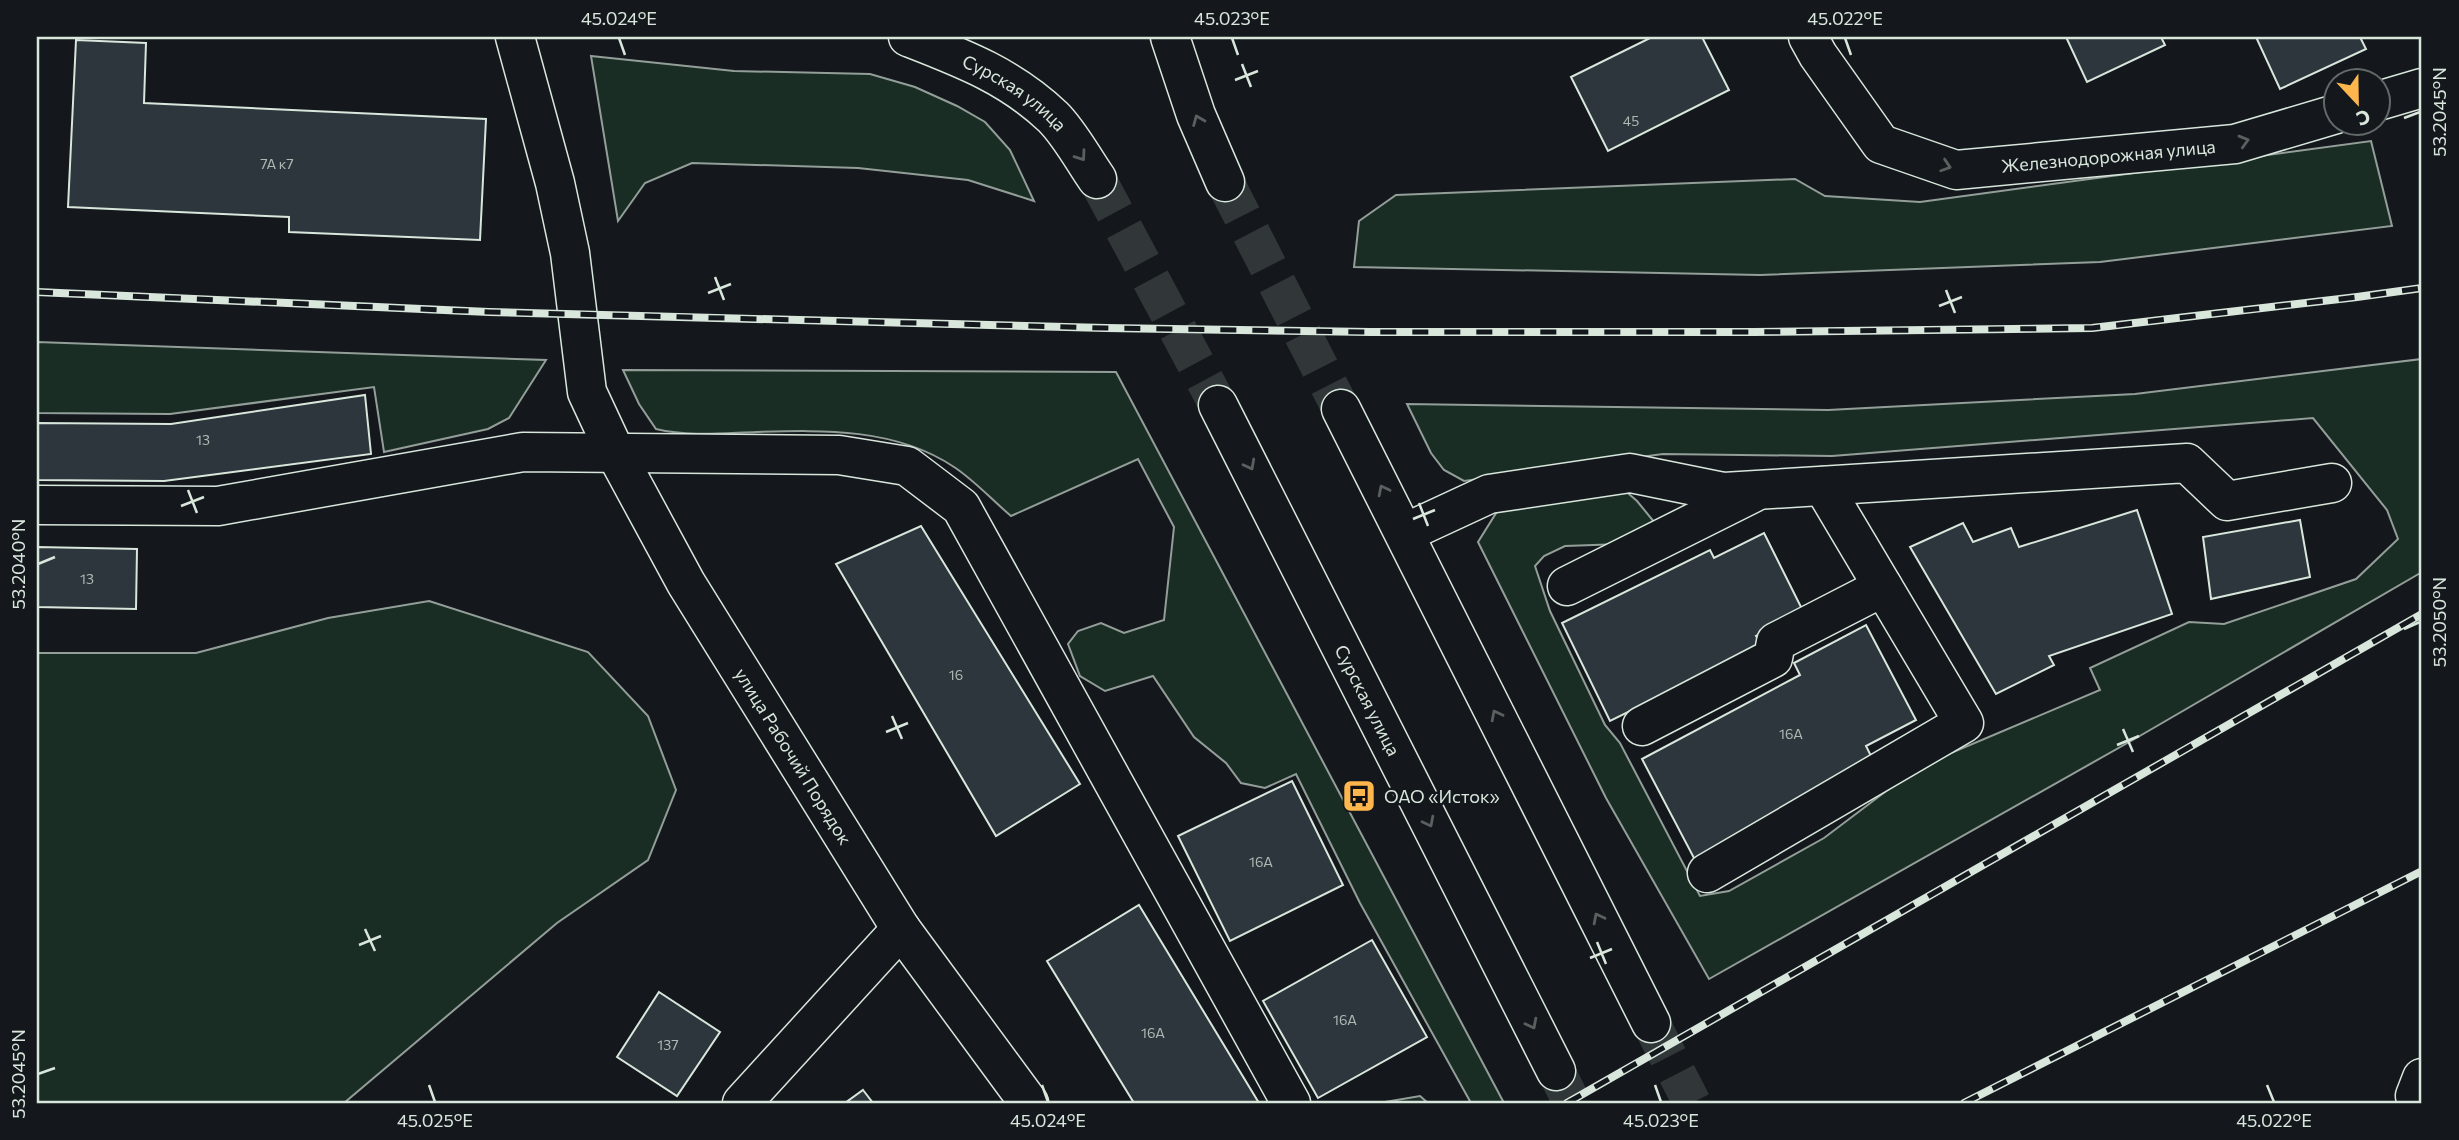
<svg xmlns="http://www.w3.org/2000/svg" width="2459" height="1140" font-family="Commissioner,sans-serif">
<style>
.green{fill:#1a2d24;stroke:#939e99;stroke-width:2}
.building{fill:#2c363c;stroke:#d8e6dc;stroke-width:2}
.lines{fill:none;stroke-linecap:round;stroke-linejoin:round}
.major-tunnel{stroke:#313739;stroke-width:38;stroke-dasharray:38 19;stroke-linecap:butt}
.minor-casing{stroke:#d8e6dc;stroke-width:41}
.major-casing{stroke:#d8e6dc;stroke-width:41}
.minor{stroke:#14181c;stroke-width:38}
.major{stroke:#14181c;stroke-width:38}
.rail-casing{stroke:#d8e6dc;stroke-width:8}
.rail{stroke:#14181c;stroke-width:5;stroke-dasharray:16;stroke-linecap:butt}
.oneway{stroke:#59605f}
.ticks{fill:none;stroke:#d8e6dc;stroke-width:2.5}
.labels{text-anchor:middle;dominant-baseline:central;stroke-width:5;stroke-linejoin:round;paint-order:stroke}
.number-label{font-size:14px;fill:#adbab4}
.street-label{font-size:18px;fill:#d8e6dc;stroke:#14181c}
.poi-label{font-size:18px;fill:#d8e6dc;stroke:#14181c;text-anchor:start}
.neatline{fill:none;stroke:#d8e6dc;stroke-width:2.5}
.ticks-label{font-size:18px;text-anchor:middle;fill:#d8e6dc}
</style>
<rect width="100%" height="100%" fill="#14181c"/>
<g class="green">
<polygon points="591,56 734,71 870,74 915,87 957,106 985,122 1010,150 1034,201 968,180 858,168 692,163 645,183 618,221"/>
<polygon points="2371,141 2392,226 2100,262 1760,275 1354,267 1359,221 1396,195 1795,179 1825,196 1920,202"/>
<polygon points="37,342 546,360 509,418 488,429 384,452 374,387 170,414 37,413"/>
<polygon points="2422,359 2422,572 2138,737 1709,979 1606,798 1478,542 1498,510 1622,488 1637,501 1655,523 1622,544 1565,546 1544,556 1535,566 1550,611 1605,725 1620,743 1700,896 1729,891 1824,838 1918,767 2100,690 2090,668 2189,622 2224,624 2356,579 2398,539 2387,510 2313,418 1832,456 1663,454 1464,481 1444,470 1431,453 1407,404 1828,410 2135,394"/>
<path d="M623,370L1116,372L1504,1103H1471L1360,903L1296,774L1265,788L1241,783L1226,763L1194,737L1153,676L1105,691L1080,676L1068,644L1078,631L1101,623L1124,633L1164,620L1174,527L1138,459L1011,516C992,500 974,480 954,467C896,428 824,430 757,432C724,433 690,437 656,429L639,404Z"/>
<polygon points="429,601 588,652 648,716 676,790 648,860 557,923 344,1103 37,1103 37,653 196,653 328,618"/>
<polygon points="1420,1096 1428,1103 1379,1103"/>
</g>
<g class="building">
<polygon points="1652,37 1702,37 1729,90 1608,151 1571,77"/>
<polygon points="2066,37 2161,37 2165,45 2087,82"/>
<polygon points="2256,37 2360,37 2366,49 2280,89"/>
<polygon points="76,40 146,43 144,103 486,119 480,240 289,232 289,217 68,207"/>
<polygon points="365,395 371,454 164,481 37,480 37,423 171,424"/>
<polygon points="2137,510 2172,614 2049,656 2054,665 1996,694 1910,547 1963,523 1973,542 2011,528 2019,547"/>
<polygon points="2300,520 2310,577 2211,599 2203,537"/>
<polygon points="921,526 1080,784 996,836 836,564"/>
<polygon points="1764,533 1804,613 1756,636 1762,646 1610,721 1562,623 1710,550 1714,558"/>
<polygon points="37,547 137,549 136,609 37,607"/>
<polygon points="1866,625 1916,720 1866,746 1875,764 1695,860 1642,759 1800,675 1794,663"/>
<polygon points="1292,781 1343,885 1230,941 1178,836"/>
<polygon points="1139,905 1259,1103 1134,1103 1047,961"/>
<polygon points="1372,940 1427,1037 1318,1098 1263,1001"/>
<polygon points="659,992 720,1032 677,1096 617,1057"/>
<polygon points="863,1090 873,1103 845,1103"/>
</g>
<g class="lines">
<g class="major-tunnel">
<polyline points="1097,179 1218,405"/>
<polyline points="1225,182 1341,409"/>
<polyline points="1651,1023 1692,1103"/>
<polyline points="1556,1071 1572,1103"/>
</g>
<defs>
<g id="minor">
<path id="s1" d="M515,37L555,183L570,253L587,392L615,452L686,583L901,929L1029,1103"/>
<path id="s2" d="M1808,37L1818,55L1881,144L1956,170L2235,144L2336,114"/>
<polyline points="2378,101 2422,88"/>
<polyline points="37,505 218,506 523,452 839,455 907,466 961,507 1291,1103"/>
<polyline points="1405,533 1489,494 1630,473 1724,492 2187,463 2227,501 2332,483"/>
<polyline points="1567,586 1753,493"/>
<polyline points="1642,726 1773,658 1776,642 1883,587"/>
<polyline points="1707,873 1964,723 1823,486"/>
<polyline points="742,1103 901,929"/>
<polyline points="2417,1103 2415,1096 2422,1078"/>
</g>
<g id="major">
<path id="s3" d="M908,37C962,58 1010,76 1053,117C1070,134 1083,159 1097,179"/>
<polyline points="1170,37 1196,115 1225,182"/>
<path id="s4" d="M1218,405L1556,1071"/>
<polyline points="1341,409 1651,1023"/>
</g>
</defs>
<use href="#minor" class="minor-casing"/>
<use href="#major" class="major-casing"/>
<use href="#minor" class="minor"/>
<use href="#major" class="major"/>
<defs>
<g id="rail">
<polyline points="37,292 489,312 1106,328 1370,332 1753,332 2092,328 2357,297 2422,288"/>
<polyline points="1567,1103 2422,614"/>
<polyline points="1964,1103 2422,871"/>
</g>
</defs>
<use href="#rail" class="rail-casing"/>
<use href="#rail" class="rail"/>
</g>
<defs><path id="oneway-chevron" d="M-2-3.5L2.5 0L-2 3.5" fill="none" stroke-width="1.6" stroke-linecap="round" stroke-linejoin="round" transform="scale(1.75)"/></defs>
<g class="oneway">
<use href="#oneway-chevron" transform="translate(1198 120) rotate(-112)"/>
<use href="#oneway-chevron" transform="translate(2244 141) rotate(-16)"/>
<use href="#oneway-chevron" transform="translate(1081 156) rotate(55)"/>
<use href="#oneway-chevron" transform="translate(1946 166) rotate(18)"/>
<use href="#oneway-chevron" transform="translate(1250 465) rotate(62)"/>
<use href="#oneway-chevron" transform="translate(1383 490) rotate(-117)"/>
<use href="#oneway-chevron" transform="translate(1496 715) rotate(-117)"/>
<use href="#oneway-chevron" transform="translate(1429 822) rotate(63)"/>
<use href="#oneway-chevron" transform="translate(1598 918) rotate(-117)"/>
<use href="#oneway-chevron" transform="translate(1532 1024) rotate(63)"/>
</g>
<path class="ticks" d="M619,38L625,55M1232,38L1238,55M1845,38L1851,55M1242,64L1251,87M1235,80L1258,71M2404,118L2420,112M715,277L724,300M1946,290L1955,313M708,293L731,284M1939,306L1962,297M188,490L197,513M1419,503L1428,526M181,506L204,497M1413,519L1435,510M38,564L55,557M2404,629L2420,622M892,716L902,739M2123,729L2133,752M886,732L908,723M2117,745L2139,736M365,929L375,951M1597,942L1606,964M359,945L381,936M1590,958L1612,949M38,1074L55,1068M429,1085L435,1102M1042,1085L1048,1102M1655,1085L1661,1102M2267,1085L2274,1102"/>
<defs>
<symbol id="bus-square" viewBox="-11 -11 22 22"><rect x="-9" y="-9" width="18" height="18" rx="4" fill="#ffb74d" stroke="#14181c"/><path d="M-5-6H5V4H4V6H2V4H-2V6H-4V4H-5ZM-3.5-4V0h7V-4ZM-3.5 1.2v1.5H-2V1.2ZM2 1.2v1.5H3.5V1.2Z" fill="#111"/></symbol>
</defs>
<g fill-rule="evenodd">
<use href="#bus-square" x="1340" y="777" width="38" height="38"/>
</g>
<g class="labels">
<g class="number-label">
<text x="1631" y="120">45</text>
<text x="277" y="163">7А к7</text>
<text x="203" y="439">13</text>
<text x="87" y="578">13</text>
<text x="956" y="674">16</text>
<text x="1791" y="733">16А</text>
<text x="1261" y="861">16А</text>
<text x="1345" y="1019">16А</text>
<text x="1153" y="1032">16А</text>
<text x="668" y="1044">137</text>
</g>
<g class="street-label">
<text stroke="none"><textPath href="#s3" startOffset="121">Сурская улица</textPath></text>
<text stroke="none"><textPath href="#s2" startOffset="362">Железнодорожная улица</textPath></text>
<text stroke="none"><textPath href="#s4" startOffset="331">Сурская улица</textPath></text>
<text stroke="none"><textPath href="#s1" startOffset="782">улица Рабочий Порядок</textPath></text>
</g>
<g class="poi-label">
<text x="1384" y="796">ОАО «Исток»</text>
</g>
</g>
<rect width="2459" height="1140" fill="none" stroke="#14181c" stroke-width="77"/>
<g transform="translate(2357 102) rotate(158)"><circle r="33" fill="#14181c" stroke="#626a69" stroke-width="2"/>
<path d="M0-5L12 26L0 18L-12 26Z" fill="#ffb74d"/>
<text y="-10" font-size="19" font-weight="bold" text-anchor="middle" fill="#d8e6dc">С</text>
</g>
<rect x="38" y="38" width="2382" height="1064" class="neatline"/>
<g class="ticks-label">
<text x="619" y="25">45.024°E</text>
<text x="1232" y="25">45.023°E</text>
<text x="1845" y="25">45.022°E</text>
<text transform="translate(2440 112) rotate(-90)" y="6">53.2045°N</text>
<text transform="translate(19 564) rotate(-90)" y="6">53.2040°N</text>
<text transform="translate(2440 622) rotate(-90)" y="6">53.2050°N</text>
<text transform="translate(19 1074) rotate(-90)" y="6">53.2045°N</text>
<text x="435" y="1127">45.025°E</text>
<text x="1048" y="1127">45.024°E</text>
<text x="1661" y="1127">45.023°E</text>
<text x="2274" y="1127">45.022°E</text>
</g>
</svg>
